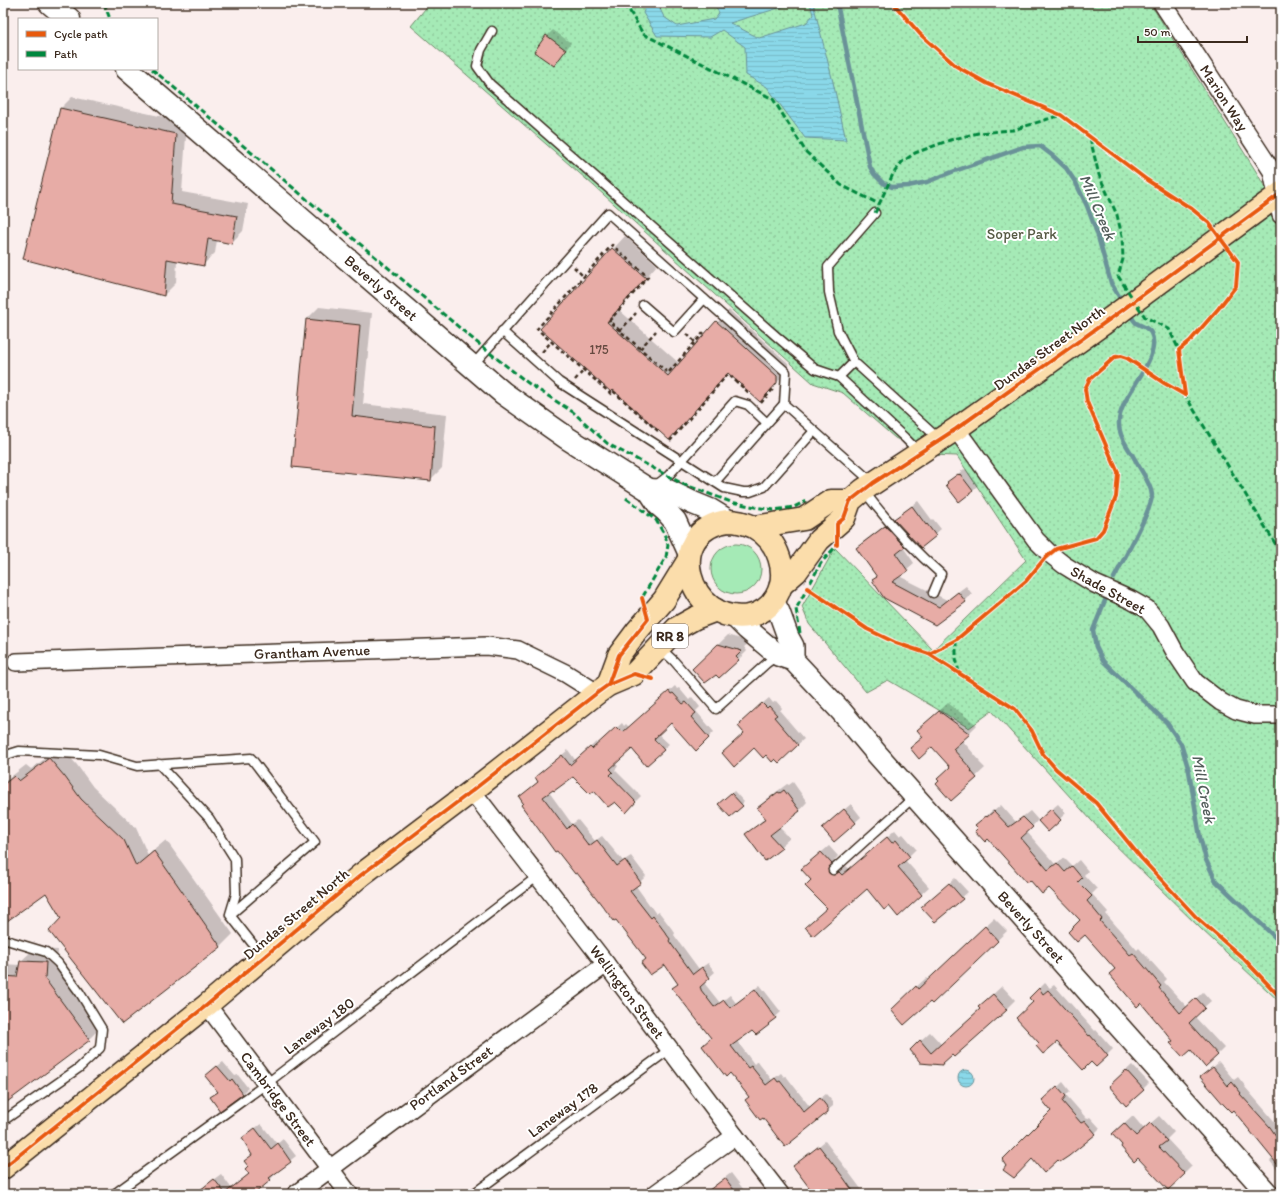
<svg xmlns="http://www.w3.org/2000/svg" width="1284" height="1197" font-family="Itim,sans-serif">
<style>
.grass{fill:#a5eab6;stroke:#708a6a}
.park{fill:url(#park-dots);stroke:#708a6a}
.water{fill:url(#water-rules);stroke:#6a9298}
.shadow{fill:#0003}
.lines{fill:none;stroke-linecap:round;stroke-linejoin:round}
.stream{stroke:#6a9298;stroke-width:4.5}
.building{fill:#e7aca6;stroke:#3b2a1e}
.service-casing{stroke:#3b2a1e;stroke-width:11}
.minor-casing{stroke:#3b2a1e;stroke-width:20}
.tertiary-casing{stroke:#3b2a1e;stroke-width:24}
.secondary-casing{stroke:#3b2a1e;stroke-width:25}
.primary-casing{stroke:#3b2a1e;stroke-width:25}
.path{stroke:#3b2a1e;stroke-width:2.5;stroke-dasharray:4 3;stroke-linecap:butt}
.service{stroke:#fff;stroke-width:8}
.minor{stroke:#fff;stroke-width:17}
.tertiary{stroke:#fff;stroke-width:21}
.secondary{stroke:#fff;stroke-width:22}
.primary{stroke:#fbddab;stroke-width:22}
.rail-casing{stroke:#3b2a1e;stroke-width:4.5}
.rail{stroke:#fff;stroke-width:3;stroke-dasharray:9;stroke-linecap:butt}
.quiet{stroke:#00873e;stroke-width:3;stroke-dasharray:6 3;stroke-linecap:butt}
.cycleway-casing{stroke:#fff;stroke-width:6}
.cycleway{stroke:#e8590c;stroke-width:4}
.labels{text-anchor:middle;dominant-baseline:central;stroke-width:4;stroke-linejoin:round;paint-order:stroke}
.number-label{font-size:13px;fill:#664a40}
.shield{fill:#fff;stroke:#766a62;stroke-width:1}
.shield-label{font-size:14px;font-weight:bold;fill:#3b2a1e}
.street-label{font-size:15px;fill:#3b2a1e;stroke:#fff}
.park-label{font-size:15px;fill:#565a44;stroke:#fff}
.water-label{font-size:16px;font-style:italic;fill:#535e5b;stroke:#fff}
</style>
<defs>
<pattern id="park-dots" width="8" height="8" patternUnits="userSpaceOnUse"><rect width="8" height="8" fill="#a5eab6"/><path d="M2 2h.1M6 6h.1" fill="none" stroke="#8fc99c" stroke-width="1.8" stroke-linecap="round"/></pattern>
<pattern id="water-rules" width="6" height="5" patternUnits="userSpaceOnUse"><rect width="6" height="5" fill="#8ad8e9"/><path d="M0 2.5h6" fill="none" stroke="#78bac7"/></pattern>
</defs>
<rect width="100%" height="100%" fill="#faeeed"/>
<filter id="ink" filterUnits="userSpaceOnUse"><feTurbulence type="fractalNoise" baseFrequency=".025" numOctaves="2"/><feDisplacementMap in="SourceGraphic" scale="8" xChannelSelector="R" yChannelSelector="G"/><feConvolveMatrix kernelMatrix="1 2 1 2 8 2 1 2 1" color-interpolation-filters="sRGB"/></filter>
<g filter="url(#ink)">
<circle class="grass" cx="736" cy="569" r="25"/>
<polygon class="park" points="430,3 1150,3 1257,173 1271,198 1281,207 1281,1003 1201,929 1102,832 992,711 969,728 888,680 866,692 809,624 802,607 835,548 933,650 1026,560 957,456 930,455 895,438 843,393 813,383 594,186 411,26"/>
<g class="water">
<polygon points="647,3 660,3 659,7 664,17 677,26 714,19 719,13 715,5 698,5 694,3 795,3 730,23 759,38 806,23 813,15 810,3 813,3 833,82 846,140 805,138 767,87 746,75 745,47 722,30 710,37 657,36 643,13"/>
<circle cx="966" cy="1078" r="8"/>
</g>
<g class="shadow">
<polygon points="553,30 571,43 559,59 554,65 547,36"/>
<polygon points="72,97 187,122 182,192 248,204 243,231 231,243 217,240 215,253 203,265 177,260 176,283 164,295 61,108"/>
<polygon points="625,236 657,265 618,309 680,364 729,310 788,363 789,370 760,400 729,372 681,426 613,389 541,329"/>
<polygon points="319,307 372,313 363,404 447,414 442,468 430,480 293,466 307,319"/>
<polygon points="964,469 965,470 966,469 978,485 972,491 948,482"/>
<polygon points="918,501 932,520 933,519 941,529 921,546 895,519"/>
<polygon points="893,519 911,540 903,547 914,563 899,576 947,600 966,586 972,594 965,601 935,624 873,580 877,576 857,548 864,541"/>
<polygon points="728,635 750,642 744,647 747,651 738,660 716,673 693,669"/>
<polygon points="675,686 677,689 679,688 689,700 692,697 700,707 696,711 714,732 696,749 671,722 658,734 669,744 646,764 632,748 615,763 618,766 615,770 641,796 626,811 615,801 594,789 573,775 549,792 572,824 578,820 595,841 602,836 623,861 631,856 646,876 636,886 656,914 659,912 675,933 674,935 699,969 708,963 715,972 705,981 705,984 720,1003 730,995 736,1003 760,985 781,1012 768,1024 752,1029 737,1041 754,1064 757,1061 772,1080 781,1073 784,1077 786,1076 810,1107 826,1094 833,1102 833,1106 827,1111 785,1145 750,1097 712,1038 673,988 679,983 665,963 647,959 520,797 539,781 542,772 568,750 576,761 596,742 598,745 622,723 624,726 626,724 629,727"/>
<polygon points="769,698 773,703 776,701 782,708 780,711 804,739 779,761 745,733 747,717"/>
<polygon points="948,703 977,725 962,740 980,761 979,762 985,768 951,800 951,767 932,746 911,748 924,736 927,722"/>
<polygon points="61,747 77,765 93,787 136,828 148,855 166,840 233,934 221,946 123,1023 46,891 3,922 3,783 26,765 31,769"/>
<polygon points="793,782 807,802 796,814 779,827 790,838 765,860 747,834 766,817 759,808 767,799 787,784 789,785"/>
<polygon points="734,791 744,802 730,815 720,804"/>
<polygon points="851,804 861,817 834,841 823,828"/>
<polygon points="1058,804 1066,813 1048,830 1045,815"/>
<polygon points="1001,805 1016,822 1030,811 1038,820 1027,832 1055,864 1064,858 1072,866 1079,860 1088,871 1084,875 1097,889 1092,894 1108,912 1106,914 1137,950 1139,948 1167,979 1164,982 1187,1007 1203,992 1211,1001 1194,1016 1224,1048 1217,1055 1191,1048 1174,1041 1116,969 1082,920 1050,887 1030,878 988,837 983,819 993,810 994,811"/>
<polygon points="895,830 900,836 903,834 916,849 905,860 929,887 898,915 889,905 867,888 806,927 828,907 812,880 810,862 829,846 838,856 834,861 836,866 842,869 846,866 850,869"/>
<polygon points="955,878 968,892 935,921 929,901"/>
<polygon points="994,918 1007,931 932,1002 930,1001 901,1001 926,978 928,980"/>
<polygon points="34,949 58,950 57,966 101,1027 89,1039 3,1100 3,964 20,965 21,961"/>
<polygon points="1045,983 1050,988 1054,985 1095,1031 1096,1030 1113,1049 1096,1066 1091,1060 1057,1040 1041,1043 1034,1002 1030,998"/>
<polygon points="1002,986 1015,1000 1006,1009 952,1053 922,1062 920,1041 930,1032 941,1044 981,1008 989,998"/>
<polygon points="223,1062 235,1076 238,1075 248,1088 242,1093 220,1109 212,1098 218,1091 211,1071"/>
<polygon points="1219,1062 1234,1080 1238,1077 1246,1087 1245,1087 1281,1129 1281,1175 1270,1161 1273,1158 1233,1109 1202,1077"/>
<polygon points="1132,1065 1149,1083 1143,1089 1116,1080"/>
<polygon points="1063,1082 1070,1091 1066,1095 1087,1119 1090,1117 1100,1128 1095,1133 1053,1111 1048,1096"/>
<polygon points="1133,1116 1144,1129 1159,1116 1174,1132 1167,1139 1192,1166 1184,1174 1122,1126"/>
<polygon points="261,1124 277,1144 283,1139 296,1156 274,1173 275,1174 270,1180 252,1194 241,1194 234,1186 250,1173 249,1166 246,1161 253,1154 248,1133"/>
<polygon points="825,1141 865,1194 821,1194 794,1166"/>
<polygon points="731,1173 747,1194 710,1194 714,1186"/>
<polygon points="221,1174 235,1193 234,1194 194,1194"/>
</g>
<g class="lines">
<g class="stream">
<polyline points="837,3 870,167 874,174 883,183 892,187 908,186 927,182 952,172 1023,147 1040,146 1053,156 1066,168 1076,183 1087,206 1097,233 1111,283 1123,303"/>
<path d="M1114,578C1122,562 1152,510 1152,495C1151,485 1143,473 1138,465C1132,452 1119,439 1119,424C1117,397 1164,359 1151,333C1148,327 1141,326 1136,323C1133,320 1131,316 1129,313"/>
<polyline points="1106,598 1093,630 1096,647 1103,661 1167,723 1181,744 1189,771 1200,837 1206,860 1216,881 1281,943"/>
</g>
</g>
<g class="building">
<polygon points="546,35 566,50 554,66 534,52"/>
<polygon points="60,108 176,134 171,204 237,216 232,244 208,239 204,266 167,259 164,296 23,259"/>
<polygon points="612,248 646,278 607,322 668,376 716,321 777,376 777,383 760,402 728,373 669,440 613,390 611,392 540,329"/>
<polygon points="306,319 360,325 352,416 435,426 431,481 292,467"/>
<polygon points="958,474 959,475 960,474 973,491 959,502 946,485 948,483 947,482"/>
<polygon points="912,506 926,525 927,524 936,536 921,548 894,519"/>
<polygon points="885,526 905,547 896,554 908,571 892,582 939,607 958,592 966,602 935,625 884,598 872,580 877,577 856,548"/>
<polygon points="718,644 742,651 736,657 739,660 719,678 716,675 705,683 692,669"/>
<polygon points="669,691 671,694 673,693 683,704 686,702 696,713 691,717 709,738 696,751 671,723 654,739 664,750 646,766 632,749 610,769 613,772 610,775 636,802 626,813 615,802 608,807 594,791 590,794 573,777 554,791 553,790 543,797 567,829 572,824 589,846 597,840 617,866 625,860 641,883 630,891 651,918 653,916 670,939 669,941 693,974 702,967 710,978 700,987 701,989 701,990 714,1007 724,1000 730,1008 755,989 776,1018 768,1024 769,1025 756,1035 752,1031 731,1046 748,1068 751,1066 766,1085 775,1078 778,1082 780,1081 804,1112 820,1098 828,1108 828,1112 785,1147 763,1118 760,1120 745,1100 749,1097 735,1079 730,1073 726,1077 702,1046 711,1038 672,988 678,984 665,965 650,975 641,963 646,959 616,920 614,921 577,873 575,874 557,851 555,852 521,805 523,803 519,797 538,782 535,777 562,755 570,765 590,747 592,749 616,727 619,730 620,729 623,732"/>
<polygon points="762,703 767,708 769,706 777,715 774,717 798,745 779,763 775,759 772,762 766,755 763,758 754,748 734,767 722,753 744,733 738,726 741,724 740,723"/>
<polygon points="939,711 970,734 953,749 972,770 971,771 977,778 951,801 936,784 939,781 937,779 950,767 932,747 919,759 910,748 923,737 917,730"/>
<polygon points="49,758 65,777 81,799 124,840 136,866 154,851 221,947 122,1024 49,931 61,918 46,893 3,924 3,785 14,776 19,781"/>
<polygon points="784,790 800,811 796,814 796,815 770,835 782,848 765,861 745,834 766,819 757,808 778,792 780,793"/>
<polygon points="731,793 743,806 730,817 718,804"/>
<polygon points="844,809 856,823 834,842 822,828"/>
<polygon points="1051,809 1061,820 1048,832 1038,821"/>
<polygon points="994,811 1009,827 1023,817 1033,827 1021,838 1048,870 1057,863 1065,872 1072,866 1082,878 1078,882 1092,896 1087,901 1102,919 1100,921 1130,955 1133,953 1161,986 1159,988 1180,1013 1196,998 1205,1008 1189,1023 1218,1055 1205,1067 1191,1050 1183,1057 1170,1043 1173,1041 1141,1003 1137,1007 1109,974 1115,969 1085,935 1077,942 1068,932 1080,920 1049,888 1042,894 1030,880 1027,883 988,839 985,842 975,831 978,828 975,825 986,816 987,817"/>
<polygon points="887,837 892,843 896,840 910,857 898,867 922,895 898,917 889,906 884,910 867,889 813,936 805,927 827,908 805,886 811,880 801,869 821,852 832,864 828,869 829,873 834,875 839,872 842,875"/>
<polygon points="949,883 963,899 935,922 921,907"/>
<polygon points="985,926 998,941 932,1004 930,1002 904,1025 891,1010 916,986 918,989"/>
<polygon points="20,961 46,962 45,979 90,1040 3,1105 3,976 17,977"/>
<polygon points="1039,988 1043,994 1048,990 1089,1036 1090,1035 1108,1056 1096,1067 1091,1062 1083,1070 1057,1042 1043,1054 1036,1046 1039,1043 1016,1018 1033,1002 1029,998"/>
<polygon points="993,994 1007,1010 954,1057 952,1055 942,1064 942,1065 920,1063 920,1062 910,1050 920,1040 931,1053 980,1009 978,1007"/>
<polygon points="217,1066 230,1081 232,1079 243,1094 220,1111 210,1097 218,1092 205,1076"/>
<polygon points="1213,1067 1228,1086 1232,1082 1241,1093 1240,1094 1270,1127 1281,1143 1281,1169 1233,1110 1231,1112 1224,1105 1200,1077"/>
<polygon points="1126,1070 1144,1090 1126,1106 1109,1086"/>
<polygon points="1057,1086 1066,1096 1062,1101 1081,1123 1085,1121 1096,1134 1069,1156 1060,1162 1058,1160 1044,1173 1032,1159 1014,1178 1003,1170 1006,1166 1002,1160 1051,1111 1042,1100"/>
<polygon points="1124,1123 1136,1136 1150,1123 1167,1141 1159,1147 1185,1174 1168,1190 1138,1158 1134,1162 1121,1147 1122,1145 1112,1134"/>
<polygon points="255,1128 271,1149 278,1143 291,1162 269,1178 271,1180 254,1194 195,1194 214,1179 225,1193 249,1174 245,1169 248,1166 244,1161 252,1155 242,1138"/>
<polygon points="819,1146 843,1177 855,1194 814,1194 793,1166"/>
<polygon points="725,1178 737,1194 704,1194"/>
</g>
<g class="lines">
<defs>
<g id="service">
<polyline points="492,31 481,50 477,66 490,84 776,336 815,369 839,377 905,438 919,452"/>
<polyline points="875,213 828,267 829,292 838,331 854,362 939,439"/>
<polyline points="643,305 674,332 704,299"/>
<polyline points="502,331 559,382 724,488 743,492 750,492 764,487 814,431"/>
<polyline points="472,366 608,213 786,372 784,404"/>
<polyline points="839,377 854,362"/>
<polyline points="715,482 784,404 873,483"/>
<polyline points="655,486 668,476 735,401 748,405 767,423"/>
<path d="M864,491C887,521 912,549 941,574L933,593"/>
<polyline points="660,648 674,661 716,709 767,663 778,655"/>
<polyline points="3,756 19,751 99,755 137,766 251,758 315,842 230,915 263,957"/>
<polyline points="159,764 209,818 235,859 236,894 230,914"/>
<polyline points="833,870 914,797"/>
<polyline points="3,939 46,952 58,963 80,993 102,1029 100,1048 79,1068 3,1121"/>
<polyline points="114,1194 266,1084 538,876"/>
<polyline points="473,1194 670,1049"/>
</g>
<g id="minor">
<polyline points="1162,3 1272,171 1281,215"/>
<polyline points="956,429 1036,540 1050,554 1064,565 1095,584 1131,600 1147,609 1161,626 1175,652 1195,682 1221,702 1236,710 1255,715 1281,715"/>
<polyline points="16,662 487,646 518,650 565,673 597,693"/>
<polyline points="472,791 606,964 735,1136 780,1194"/>
<polyline points="207,1005 349,1194"/>
<polyline points="296,1194 606,964"/>
<polyline points="655,1194 735,1136"/>
</g>
<g id="tertiary">
<polyline points="773,601 779,612 788,637 793,646 793,660"/>
<polyline points="734,616 747,629 778,655 793,660 841,711 877,754 1268,1194"/>
</g>
<g id="secondary">
<polyline points="50,3 69,19"/>
<polyline points="127,69 503,393 567,438 649,490 659,505 666,511 675,521 689,552"/>
<polyline points="649,490 668,491 693,503 710,510 728,521"/>
</g>
<g id="primary">
<path d="M728,521C737,521 745,523 754,527C778,540 790,573 776,597C770,607 760,614 749,616C688,626 661,530 728,521Z"/>
<polyline points="755,527 804,519 831,501 850,501"/>
<polyline points="781,585 796,572 819,540 844,518 850,501 863,490 956,429 1114,316 1281,193"/>
<polyline points="608,685 619,655 637,631 664,600 688,561"/>
<polyline points="3,1168 207,1005 361,875 472,791 597,693 608,685 634,674 677,628 695,618 716,610"/>
</g>
</defs>
<use href="#service" class="service-casing"/>
<use href="#minor" class="minor-casing"/>
<use href="#tertiary" class="tertiary-casing"/>
<use href="#secondary" class="secondary-casing"/>
<use href="#primary" class="primary-casing"/>
<g class="path">
<polyline points="574,267 584,277"/>
<polyline points="620,331 636,313"/>
<polyline points="687,334 695,342"/>
<polyline points="640,349 656,331"/>
<polyline points="542,352 551,342"/>
<polyline points="575,380 584,370"/>
<polyline points="761,403 773,389"/>
<polyline points="658,431 613,391 611,394 537,329 612,245 648,277 609,321 668,373 704,332"/>
<polyline points="670,441 728,374 749,393"/>
</g>
<use href="#service" class="service"/>
<use href="#minor" class="minor"/>
<use href="#tertiary" class="tertiary"/>
<use href="#secondary" class="secondary"/>
<use href="#primary" class="primary"/>
<defs>
<polyline id="rail" points="3,31 7,3"/>
</defs>
<use href="#rail" class="rail-casing"/>
<use href="#rail" class="rail"/>
<g class="quiet">
<polyline points="104,3 110,19"/>
<polyline points="625,3 643,34 773,99 806,152 841,185 879,204"/>
<polyline points="152,69 486,350 528,383 573,412 608,444 683,484 731,502 755,507 774,510 794,507 806,501"/>
<polyline points="1090,138 1099,175 1117,215 1122,236 1123,259 1118,276 1145,317 1169,329 1179,350 1179,353"/>
<polyline points="875,213 893,174 902,162 915,153 950,140 978,133 1013,130 1061,115"/>
<polyline points="1184,393 1185,395 1281,553"/>
<polyline points="626,498 656,520 665,536 668,545 666,557 642,598"/>
<polyline points="800,633 796,609 821,563 837,545"/>
<polyline points="956,640 956,658 959,673"/>
</g>
<defs>
<g id="cycleway">
<polyline points="893,3 920,34 956,66 988,84 1061,115 1147,180 1192,209 1209,223 1238,262 1236,286 1218,309 1190,341 1179,350 1185,395"/>
<polyline points="837,545 837,524 844,518 850,501 873,483 956,429 1114,316 1281,193"/>
<polyline points="807,588 867,629 896,643 929,654 1015,709 1032,731 1043,754 1056,769 1096,803 1141,858 1197,918 1244,959 1281,998"/>
<polyline points="929,654 956,640 1026,581 1045,558 1056,549 1096,538 1103,530 1116,497 1118,473 1087,402 1085,389 1090,379 1115,357 1121,356 1127,358 1164,383 1185,395"/>
<polyline points="608,685 619,655 648,619 642,598"/>
<polyline points="3,1168 207,1005 361,875 472,791 597,693 608,685 634,674 653,679"/>
</g>
</defs>
<use href="#cycleway" class="cycleway-casing"/>
<use href="#cycleway" class="cycleway"/>
</g>
</g>
<g class="labels">
<g class="number-label">
<text x="599" y="349">175</text>
</g>
<rect class="shield" x="652" y="624" width="36" height="24" rx="3"/>
<g class="shield-label">
<text x="670" y="636">RR 8</text>
</g>
<g class="street-label">
<text transform="translate(1224 98) rotate(57)">Marion Way</text>
<text transform="translate(381 288) rotate(41)">Beverly Street</text>
<text transform="translate(1049 348) rotate(-36)">Dundas Street North</text>
<text transform="translate(1108 590) rotate(29)">Shade Street</text>
<text transform="translate(312 652) rotate(-2)">Grantham Avenue</text>
<text transform="translate(296 914) rotate(-40)">Dundas Street North</text>
<text transform="translate(1031 927) rotate(48)">Beverly Street</text>
<text transform="translate(627 992) rotate(53)">Wellington Street</text>
<text transform="translate(319 1026) rotate(-37)">Laneway 180</text>
<text transform="translate(451 1078) rotate(-36)">Portland Street</text>
<text transform="translate(278 1099) rotate(53)">Cambridge Street</text>
<text transform="translate(563 1110) rotate(-36)">Laneway 178</text>
</g>
<g class="park-label">
<text x="1022" y="234">Soper Park</text>
</g>
<g class="water-label">
<text transform="translate(1098 207) rotate(67)">Mill Creek</text>
<text transform="translate(1204 789) rotate(79)">Mill Creek</text>
</g>
</g>
<rect width="1284" height="1197" fill="none" stroke="#fff" stroke-width="16"/>
<rect x="8" y="8" width="1268" height="1181" fill="none" stroke="#3b2a1e" stroke-width="1.5" filter="url(#ink)"/>
<rect x="18" y="18" width="140" height="52" fill="#ffffff" stroke="#b1aaa5"/>
<rect x="26" y="31" width="20" height="6" fill="#e8590c" stroke="#b1aaa5"/>
<text x="54" y="38" font-size="12" fill="#3b2a1e">Cycle path</text>
<rect x="26" y="51" width="20" height="6" fill="#00873e" stroke="#b1aaa5"/>
<text x="54" y="58" font-size="12" fill="#3b2a1e">Path</text>
<path d="M1138 36v6h109v-6" fill="none" stroke="#3b2a1e" stroke-width="2"/>
<text x="1144" y="36" font-size="12" fill="#3b2a1e" stroke="#ffffff" stroke-width="3" paint-order="stroke">50 m</text>
</svg>
